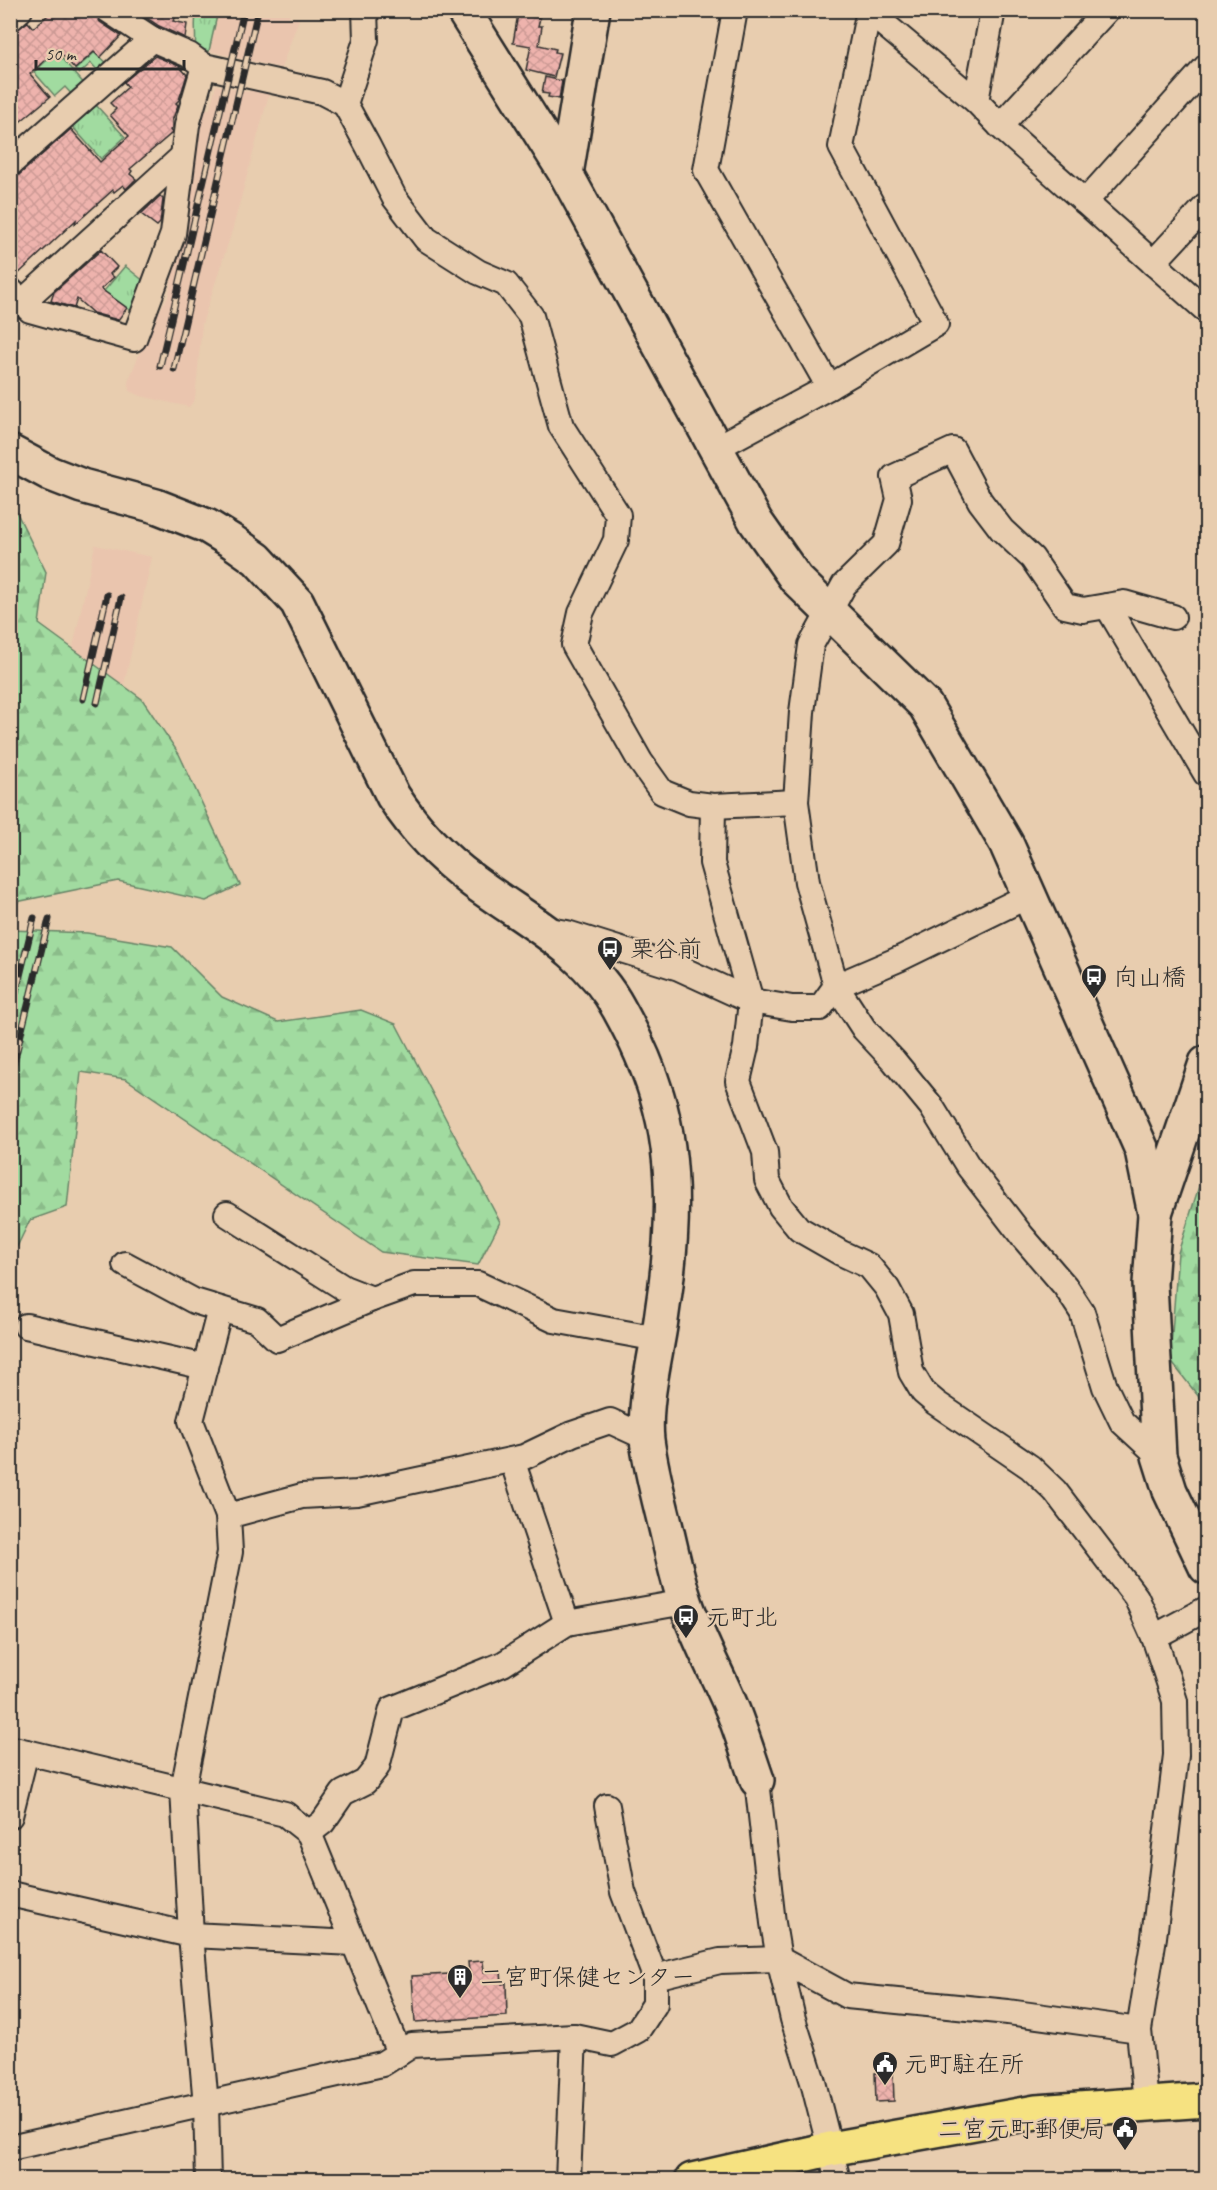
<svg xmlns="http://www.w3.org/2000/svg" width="1217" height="2190" font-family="Caveat,'Klee One',sans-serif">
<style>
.built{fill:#eac5ae}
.grass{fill:url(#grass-tufts);stroke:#668366;stroke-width:1.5}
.forest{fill:url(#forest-firs);stroke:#668366;stroke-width:1.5}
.garden{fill:#a1dba0;stroke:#668366;stroke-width:1.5}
.building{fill:url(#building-cross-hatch);stroke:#2b2b2b;stroke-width:1.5}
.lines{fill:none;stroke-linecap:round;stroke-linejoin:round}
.street-casing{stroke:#2b2b2b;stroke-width:28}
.secondary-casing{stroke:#2b2b2b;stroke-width:38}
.primary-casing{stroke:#2b2b2b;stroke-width:38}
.street{stroke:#e8cdaf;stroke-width:24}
.secondary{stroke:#e8cdaf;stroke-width:33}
.primary{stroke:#f6e281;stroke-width:33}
.rail-casing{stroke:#2b2b2b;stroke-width:7}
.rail{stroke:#e8cdaf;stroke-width:4.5;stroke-dasharray:14;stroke-linecap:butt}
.labels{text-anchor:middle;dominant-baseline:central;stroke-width:4.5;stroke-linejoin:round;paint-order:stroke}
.poi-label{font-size:24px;fill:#2b2b2b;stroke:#e8cdaf;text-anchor:start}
</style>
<defs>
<pattern id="grass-tufts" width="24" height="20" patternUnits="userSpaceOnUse" patternTransform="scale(1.5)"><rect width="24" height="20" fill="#a1dba0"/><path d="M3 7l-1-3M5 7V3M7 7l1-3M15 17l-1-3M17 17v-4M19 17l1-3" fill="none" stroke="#8bbc8a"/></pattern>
<pattern id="forest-firs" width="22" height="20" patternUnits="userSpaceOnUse" patternTransform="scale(1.5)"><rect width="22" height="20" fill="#a1dba0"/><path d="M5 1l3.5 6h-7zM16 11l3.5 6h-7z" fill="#8bbc8a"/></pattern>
<pattern id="building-cross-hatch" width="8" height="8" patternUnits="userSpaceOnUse" patternTransform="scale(1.5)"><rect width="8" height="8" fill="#eeb3ad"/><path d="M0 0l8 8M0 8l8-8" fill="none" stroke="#cc9a95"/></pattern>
</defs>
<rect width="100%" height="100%" fill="#e8cdaf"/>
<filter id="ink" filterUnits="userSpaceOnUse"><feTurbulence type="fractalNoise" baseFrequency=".0167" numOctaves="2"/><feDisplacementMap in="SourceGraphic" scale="12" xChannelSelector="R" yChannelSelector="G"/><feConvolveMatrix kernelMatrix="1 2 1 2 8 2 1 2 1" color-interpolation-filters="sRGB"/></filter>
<g filter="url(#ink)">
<g class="built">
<polygon points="218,11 290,11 289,17 299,19 281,68 209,51"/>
<polygon points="216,85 249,92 251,89 269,94 232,231 202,324 195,399 189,407 141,396 130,391 128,382 152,322 168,297 195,164 193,158 205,109 210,109"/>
<polygon points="95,545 152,557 114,730 58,718"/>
</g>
<g class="grass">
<path d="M197,11H218L209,51L195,48C197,34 193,24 197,11Z"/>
<polygon points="95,104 125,137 101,159 71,125"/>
<polygon points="125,266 145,282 134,313 104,291"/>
</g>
<g class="forest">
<polygon points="10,499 46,572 39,624 142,699 179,754 240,885 206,901 118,881 11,903"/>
<polygon points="11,930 87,933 172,947 222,997 278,1022 361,1010 396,1024 500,1222 478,1265 381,1252 126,1079 81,1072 67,1207 30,1220 11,1259"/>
<polygon points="1206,1164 1206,1406 1170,1360 1178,1253"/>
</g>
<g class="garden">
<polygon points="56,52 87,87 75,98 65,87 55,96 34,72"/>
<polygon points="95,52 111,67 101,74 91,63 79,74 75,70"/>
</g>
<g class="building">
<polygon points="54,10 94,10 100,22 121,36 100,58 94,52 75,69 57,49 30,74 50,97 10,130 10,34 28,22 33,28"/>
<polygon points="135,10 181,10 173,21 187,24 185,38 159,26"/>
<polygon points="518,14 540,18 538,26 542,26 539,45 556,49 555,52 560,53 554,77 526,70 531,46 513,43"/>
<polygon points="155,56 179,66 187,75 179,100 176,103 178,105 172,121 172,128 170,130 172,133 130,169 132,171 130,174 136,179 126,189 123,185 114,192 113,190 75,224 76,220 15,277 10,276 10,183 71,129 100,162 129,136 110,115 116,109 110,103 128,87 124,82"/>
<polygon points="545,77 562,81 559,99 548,97 549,94 542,93"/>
<polygon points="160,196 163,199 160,223 157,226 141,214"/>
<polygon points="101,250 117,267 110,274 114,277 101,289 127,308 118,320 93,313 77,299 74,308 51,301 54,292"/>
<polygon points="483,1961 484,1972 501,1971 502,1984 506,1983 507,2016 415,2022 412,1976 469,1973 468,1962"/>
<polygon points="875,2073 893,2073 894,2101 876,2102"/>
</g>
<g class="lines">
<defs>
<g id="street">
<polyline points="867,10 976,101 1000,126 1206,310"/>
<polyline points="10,19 20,10"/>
<polyline points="204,66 322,92 345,104 366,40 365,10"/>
<polyline points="976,101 993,10"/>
<polyline points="345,104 368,146 394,197 426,239 478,272 506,284 531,316 561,426 618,515 616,540 581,613 574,645 640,761 662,792 689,803 713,806 796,802"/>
<polyline points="1000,126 1107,10"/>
<polyline points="10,164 152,39"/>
<polyline points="1085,202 1206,67"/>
<polyline points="1153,263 1206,206"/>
<polyline points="10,290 30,310 134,339 173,234 187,125 204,66 189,55 152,39 108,10"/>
<polyline points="21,303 182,157"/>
<polyline points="829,387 936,324 841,147 869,10"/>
<polyline points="716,448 829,387 706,170 735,10"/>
<polyline points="1107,606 1206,774"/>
<polyline points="713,806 712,863 751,1001 746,1047 738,1081 765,1152 767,1180 781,1207 799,1229 841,1253 869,1266 887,1288 901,1314 911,1372 923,1392 936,1403 1030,1467 1055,1491 1136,1597 1154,1637 1175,1701 1176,1755 1154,1937 1139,2030 1146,2104"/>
<polyline points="549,930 567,933 679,968 751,1001 792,1008 820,1008 836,986 899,959 1030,895"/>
<polyline points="227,1214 344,1288 372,1299"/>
<polyline points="125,1264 194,1301 257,1320 277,1339 372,1299 414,1284 478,1284 554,1320 658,1339"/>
<polyline points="220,1309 191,1421 228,1516"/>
<polyline points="26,1326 205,1367"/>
<polyline points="1159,1456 1122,1422 1105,1387 1082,1312 1065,1286 1022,1236 968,1166 931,1106 894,1061 864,1029 836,986 807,882 796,802 802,712 811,645 844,585 886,544 899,499 894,477 953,450 980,501 1002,530 1032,558 1065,606 1083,610 1124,603 1173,617"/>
<polyline points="512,1460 567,1623"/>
<polyline points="1154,1637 1206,1609"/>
<polyline points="10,1748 285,1814 309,1833 399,2053"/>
<polyline points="757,1780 773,1923 779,1959 793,2019 813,2082 838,2180"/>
<polyline points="607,1806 623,1892 655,1977"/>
<polyline points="10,1816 26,1752"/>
<polyline points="309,1833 323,1822 343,1793 365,1782 377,1767 392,1709 503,1664 567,1623 685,1602"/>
<polyline points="10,1894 191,1935 354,1943"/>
<polyline points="574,2036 612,2044 638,2030 655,2004 655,1977 720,1961 779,1959 847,1996 1008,2012 1139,2030"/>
<polyline points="10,2148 382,2064 412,2045 574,2036 568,2180"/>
<polyline points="208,2180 206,2105 191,1935 183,1789 230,1552 228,1516 302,1496 357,1493 524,1457 572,1434 610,1421 647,1438"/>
</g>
<g id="secondary">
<polyline points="463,10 566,174 756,522 796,579 925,705 1006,843 1142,1150 1155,1214 1150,1284 1159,1456 1170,1491 1206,1567"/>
<polyline points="566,174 593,10"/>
<path d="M10,452L51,474L82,486L156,506L207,526L233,542L257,559L297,602L393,796C416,831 440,856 473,881C525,920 587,949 619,1009C634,1036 648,1066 657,1096C678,1165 673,1242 662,1313C657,1352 643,1401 647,1440C651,1470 659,1499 666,1528C672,1553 677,1579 686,1604C699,1641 718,1675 733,1711C742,1734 749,1757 757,1780"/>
<polyline points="1155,1213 1206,1063"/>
</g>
<polyline id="primary" points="692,2180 830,2149 1036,2112 1206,2100"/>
</defs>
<use href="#street" class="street-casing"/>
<use href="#secondary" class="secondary-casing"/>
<use href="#primary" class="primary-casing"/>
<use href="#street" class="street"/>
<use href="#secondary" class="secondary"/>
<use href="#primary" class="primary"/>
<defs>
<g id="rail">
<polyline points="160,366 244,10"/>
<polyline points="174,369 258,10"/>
<polyline points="83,699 107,595"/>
<polyline points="97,703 121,598"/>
<polyline points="10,1017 34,918"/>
<polyline points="10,1079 49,919"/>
</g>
</defs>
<use href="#rail" class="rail-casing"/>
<use href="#rail" class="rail"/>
</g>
</g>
<defs>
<symbol id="bus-pin" viewBox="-11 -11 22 30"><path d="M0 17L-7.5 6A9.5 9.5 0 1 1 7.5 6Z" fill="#2b2b2b" stroke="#e8cdaf"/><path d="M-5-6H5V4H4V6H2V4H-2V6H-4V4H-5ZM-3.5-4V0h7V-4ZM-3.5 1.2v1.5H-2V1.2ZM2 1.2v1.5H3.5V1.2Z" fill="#fff"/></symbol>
<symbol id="building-pin" viewBox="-11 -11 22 30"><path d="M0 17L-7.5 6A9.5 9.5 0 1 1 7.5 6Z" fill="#2b2b2b" stroke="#e8cdaf"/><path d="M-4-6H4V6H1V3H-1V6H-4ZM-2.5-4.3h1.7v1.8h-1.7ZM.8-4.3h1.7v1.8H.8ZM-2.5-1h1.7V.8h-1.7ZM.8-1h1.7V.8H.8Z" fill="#fff"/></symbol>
<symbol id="civic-pin" viewBox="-11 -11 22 30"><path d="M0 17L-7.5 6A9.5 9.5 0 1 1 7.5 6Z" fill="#2b2b2b" stroke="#e8cdaf"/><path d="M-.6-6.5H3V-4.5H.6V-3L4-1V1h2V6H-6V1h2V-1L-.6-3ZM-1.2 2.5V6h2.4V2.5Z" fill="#fff"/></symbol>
</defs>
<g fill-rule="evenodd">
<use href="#bus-pin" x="595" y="934" width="30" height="40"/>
<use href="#bus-pin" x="1079" y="962" width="30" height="40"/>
<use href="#bus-pin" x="671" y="1602" width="30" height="40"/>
<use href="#building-pin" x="445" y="1962" width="30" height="40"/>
<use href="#civic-pin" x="870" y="2049" width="30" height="40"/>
<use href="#civic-pin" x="1110" y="2114" width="30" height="40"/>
</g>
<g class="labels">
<g class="poi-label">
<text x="630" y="949">栗谷前</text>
<text x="1114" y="977">向山橋</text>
<text x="706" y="1617">元町北</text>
<text x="480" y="1977">二宮町保健センター</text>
<text x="904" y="2064">元町駐在所</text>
<text x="1106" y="2129" text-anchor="end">二宮元町郵便局</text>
</g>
</g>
<rect width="1217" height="2190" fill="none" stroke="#e8cdaf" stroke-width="36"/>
<rect x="18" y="18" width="1181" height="2154" fill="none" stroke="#2b2b2b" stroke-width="2" filter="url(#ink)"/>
<path d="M36 60v9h148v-9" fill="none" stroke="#2b2b2b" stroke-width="3"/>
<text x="45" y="60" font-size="18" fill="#2b2b2b" stroke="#e8cdaf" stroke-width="4.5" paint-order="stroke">50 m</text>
</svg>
